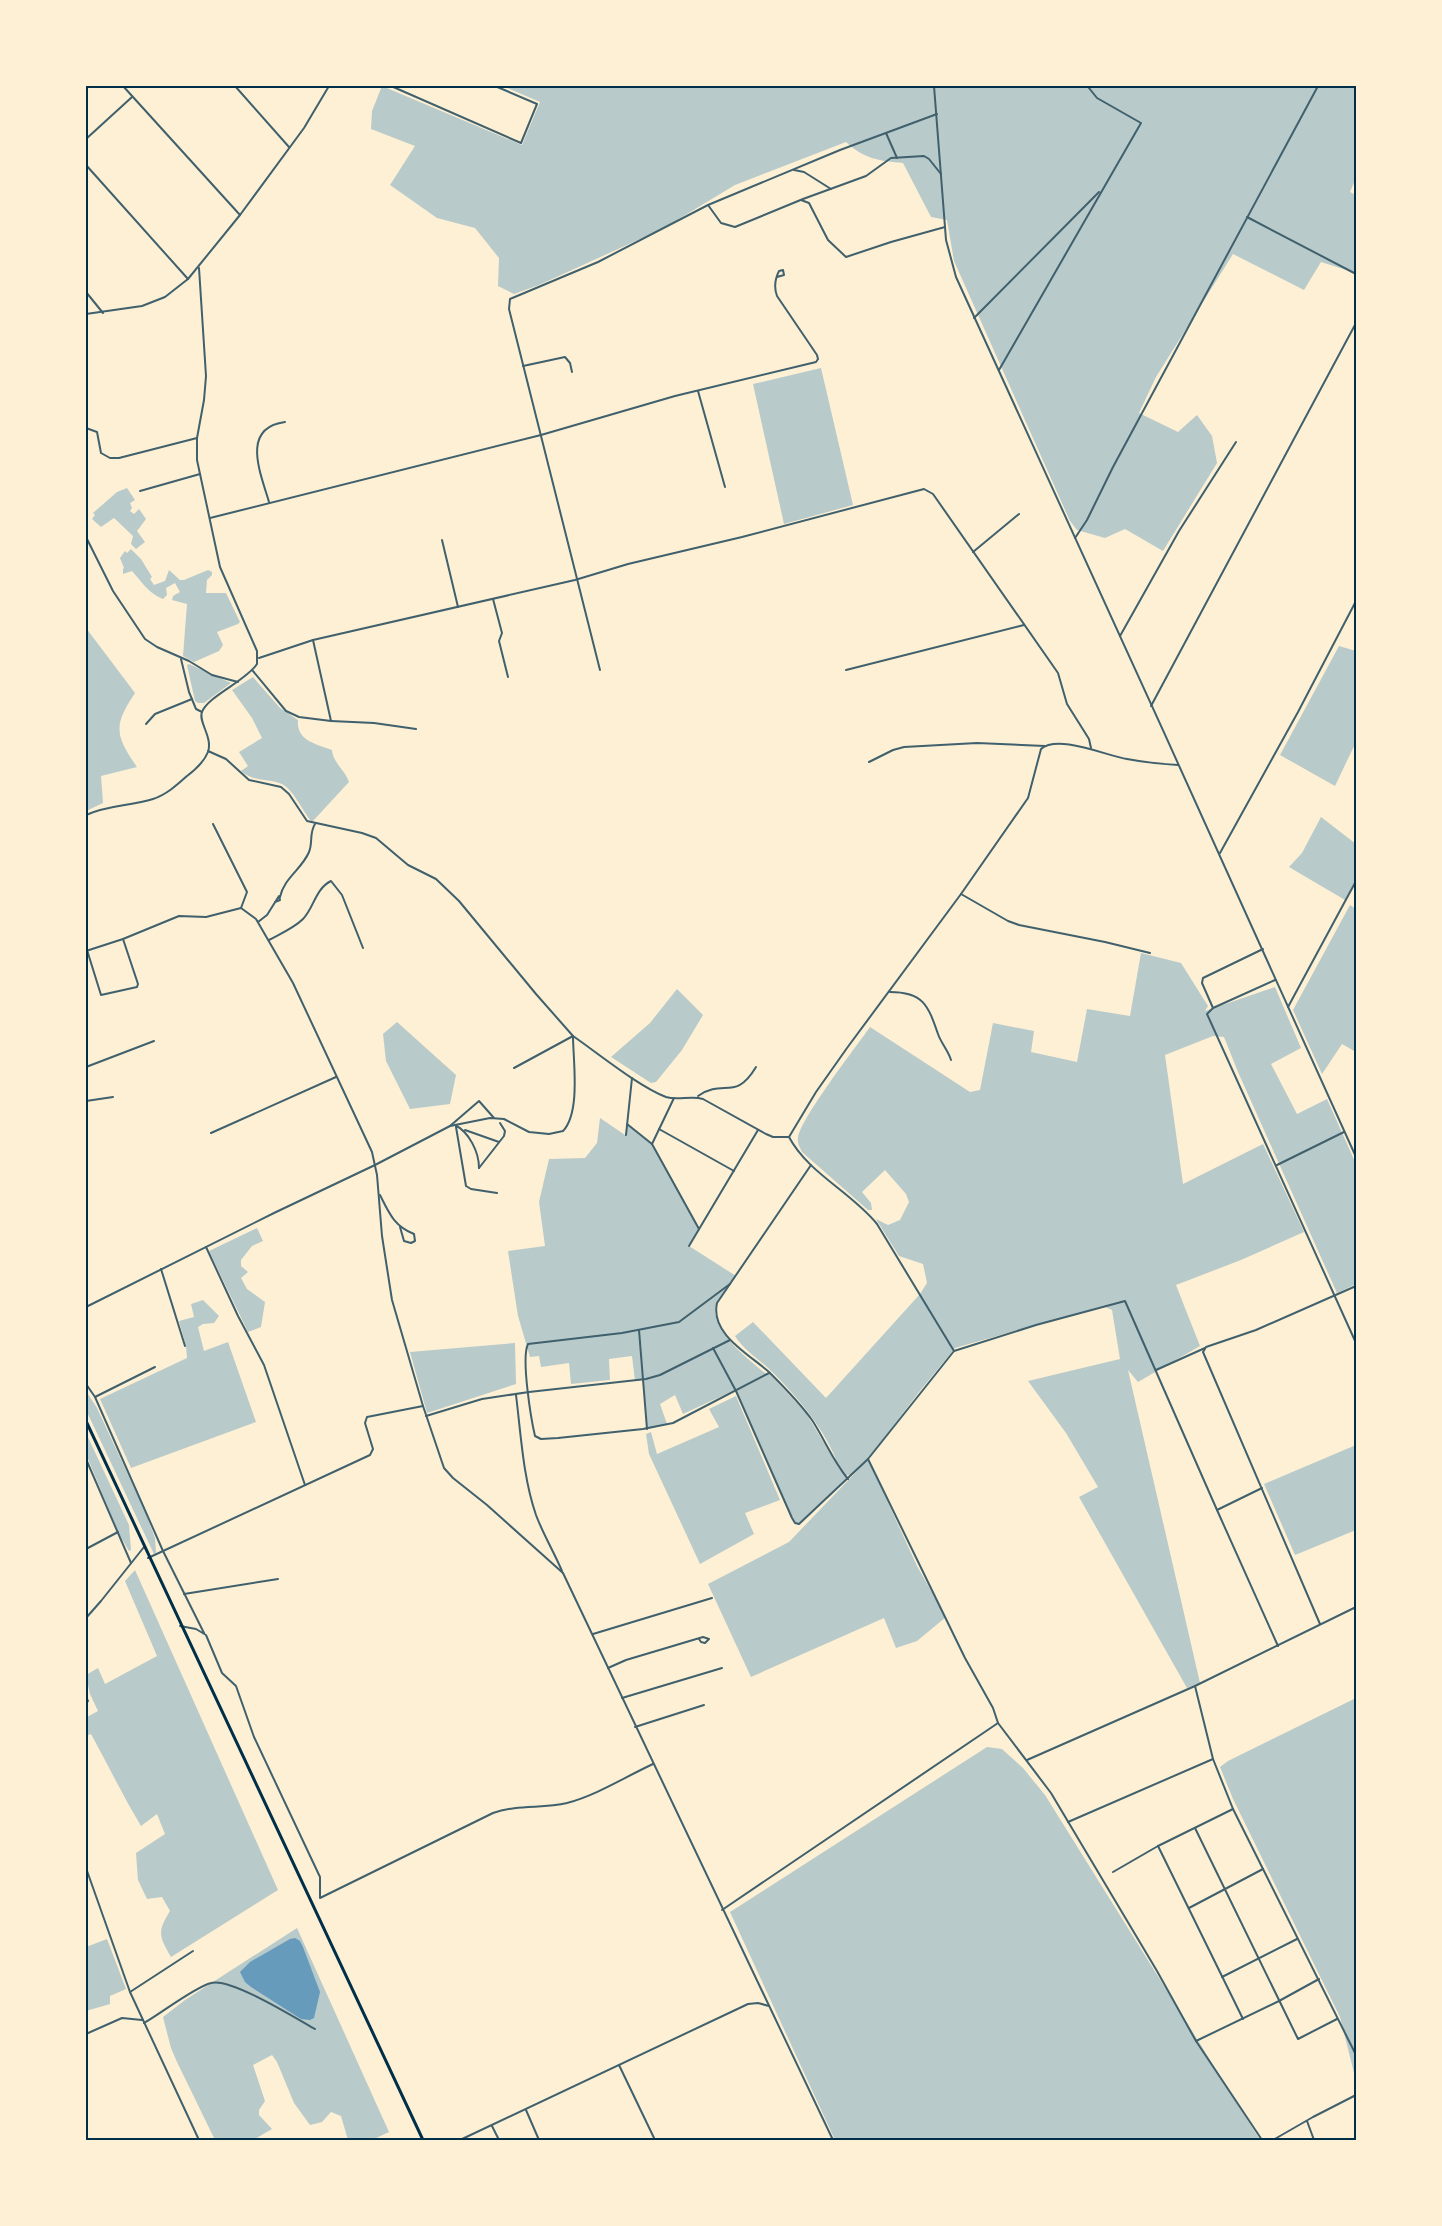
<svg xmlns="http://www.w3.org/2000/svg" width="1442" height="2226" font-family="'Space Grotesk',sans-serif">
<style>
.green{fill:#b9caca}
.water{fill:#669bbc}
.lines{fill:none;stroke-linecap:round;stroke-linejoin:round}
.minor{stroke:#3f606c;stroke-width:2}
.tertiary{stroke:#3f606c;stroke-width:2}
.trunk{stroke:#003049;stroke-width:3}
.neatline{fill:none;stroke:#003049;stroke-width:2}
</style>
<rect width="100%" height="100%" fill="#fdf0d5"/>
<g class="green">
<path d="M382,86L522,145L540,102L503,86H1356V178L1350,192L1356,195V273L1321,262L1304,290L1233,254L1156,377L1139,413L1178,432L1197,415L1212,436L1217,463L1163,551L1125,529L1105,538L1077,530L1070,521L954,261L947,220L931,217L903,163C880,161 864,159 846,142L735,185L662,229L539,285L514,294L498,286L499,258L475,228L437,218L390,185L415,146L371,129L372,111Z"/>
<polygon points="821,368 853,505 784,524 753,384"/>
<polygon points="127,488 135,500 130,503 132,508 130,511 134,514 139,509 146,519 137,531 145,542 136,549 131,544 133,536 114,518 101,527 92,519 95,515 93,513 117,492"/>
<path d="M131,549L141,559L152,577L150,579L154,585L165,581L169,570L180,580H184L208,570L212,572V575L207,580L206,593H226L240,622L238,624L217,632L223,645L219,651L194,662L183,656L187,604L172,600L173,596L180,592L175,583L166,588L167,595L163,599C149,594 142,582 132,571L123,574V569L124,568L120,558L125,551L127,553Z"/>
<path d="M86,628L135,693C113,726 115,735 137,767L101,776L103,803L86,811Z"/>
<polygon points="1339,646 1356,651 1356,742 1335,786 1280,755"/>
<polygon points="189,664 231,683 204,703 198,703 195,701 187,665"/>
<path d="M253,677L280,708L298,720C296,741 317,744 332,750C333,763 345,770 349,782L312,822C303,812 293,789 282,784C268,778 253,782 241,771L248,766L239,752L262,738L252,718L232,690Z"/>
<polygon points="1321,817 1356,844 1356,879 1345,900 1289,867 1302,853"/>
<polygon points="1350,905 1356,909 1356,1052 1342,1044 1322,1074 1293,1010"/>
<path d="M1141,953L1181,963L1208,1006L1205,1011L1275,987L1301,1048L1271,1064L1297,1114L1327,1099L1356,1164V1284L1337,1293L1238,1072L1224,1037L1213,1036L1165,1055L1183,1184L1263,1144L1304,1232L1241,1260L1176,1285L1200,1346L1138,1382L1128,1370L1200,1683L1187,1688L1079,1497L1098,1487L1066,1433L1028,1381L1120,1359L1112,1310L1103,1306L955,1348L919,1392L868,1459L917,1566L946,1617L917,1641L896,1648L884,1618L751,1677L708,1584L789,1542L858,1470L851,1475H846L848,1479L799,1524L795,1523L736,1391L763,1377L683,1414L675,1395L660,1404L667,1424L647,1429L643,1380L635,1381L632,1356L609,1359L610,1380L571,1384L569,1363L541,1367L539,1356L530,1357L518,1316L508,1251L545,1246L539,1202L549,1159L585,1158L597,1143L600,1118L625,1135L627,1124L653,1145L699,1229L689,1246L736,1276C730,1285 721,1294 717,1303C706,1328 750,1360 766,1374L769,1373L806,1413L840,1470C828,1432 797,1396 768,1368C757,1358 743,1349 735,1336L753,1322L826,1398L920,1294L927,1283L923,1264L899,1256L876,1219L888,1225L900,1220L909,1202L906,1194L885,1170L862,1192L871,1203L872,1210H868L802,1152C800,1147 797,1144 798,1138C800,1119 856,1047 870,1027L970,1092L980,1090L993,1023L1034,1031L1031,1052L1077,1062L1087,1009L1130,1016Z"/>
<polygon points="677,989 703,1015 682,1050 656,1082 651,1083 611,1057 650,1023"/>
<polygon points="397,1022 456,1075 450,1104 410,1109 386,1061 383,1034"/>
<polygon points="257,1228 263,1241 252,1246 241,1260 241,1266 248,1272 241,1278 247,1289 265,1302 261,1327 248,1332 209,1251"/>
<polygon points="203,1300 219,1316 214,1323 203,1324 198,1327 204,1351 228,1342 256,1422 131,1468 100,1399 187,1358 186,1346 179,1321 194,1317 191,1304"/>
<polygon points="515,1343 516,1384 427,1413 410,1352"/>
<polygon points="86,1391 97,1408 144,1509 155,1538 156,1553 154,1554 86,1410"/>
<polygon points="736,1396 780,1500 745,1513 754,1534 700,1564 649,1454 646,1434 651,1432 657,1454 719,1427 709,1409"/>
<polygon points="86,1433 129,1525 131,1550 129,1551 119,1534 86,1454"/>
<polygon points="1356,1445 1356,1530 1295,1555 1264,1484"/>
<path d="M135,1570L278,1890L171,1957C159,1936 157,1932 170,1911L162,1897L147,1899L138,1880L136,1853L165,1834L157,1814L141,1826C123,1796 108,1765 91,1734L86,1736V1714L87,1717L98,1711L90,1694L86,1675L98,1668L105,1684L157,1656L125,1581Z"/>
<polygon points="1356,1698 1356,2081 1340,2017 1233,1799 1220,1767 1228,1761"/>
<polygon points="987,1747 1002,1749 1023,1768 1045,1795 1260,2140 835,2140 730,1912"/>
<polygon points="297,1928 389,2132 372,2140 348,2140 341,2116 331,2112 322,2122 310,2125 294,2103 277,2062 272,2055 253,2065 265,2101 259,2110 259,2115 272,2129 253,2140 215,2140 177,2062 171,2048 163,2017 185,2000"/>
<polygon points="107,1939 126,1989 110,1996 110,2004 86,2011 86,1947"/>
</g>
<polygon class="water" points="295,1938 300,1941 303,1947 320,1992 314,2018 310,2020 301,2019 251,1987 245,1982 240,1972 250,1962 290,1939"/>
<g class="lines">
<g class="minor">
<polyline points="123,86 240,215"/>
<polyline points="235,86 289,147"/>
<polyline points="391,86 521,143 537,104 495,86"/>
<path d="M934,86L946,240L956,277C1089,570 1225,863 1356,1157"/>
<polyline points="886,133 897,158"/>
<polyline points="86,139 132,97"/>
<polyline points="86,165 188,279"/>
<polyline points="794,170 804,172 831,189"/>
<polyline points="801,200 809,203 828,240 846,257 891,242 945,227"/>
<polyline points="708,205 721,223 735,227 803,199 866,176 891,158 924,156 929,159 941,174"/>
<polyline points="1247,217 1356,274"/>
<polyline points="86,292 103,313"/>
<polyline points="974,318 1099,192"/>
<polyline points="523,366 565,357 570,363 572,372"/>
<polyline points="999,370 1141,123 1097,98 1089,88"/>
<polyline points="698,391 725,487"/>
<polyline points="86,428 97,432 101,453 110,458 119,458 197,438"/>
<polyline points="140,491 200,474"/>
<path d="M269,502C261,474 240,428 285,422"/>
<path d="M210,518L541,435L675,396L816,362L818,359L817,355L777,296C774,288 775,279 779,271L783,270L784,275L777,277"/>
<polyline points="86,537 113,591 145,639 157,647 189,661 212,675 238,682"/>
<polyline points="1075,538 1087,520 1113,467 1318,86"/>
<polyline points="442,540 458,607"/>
<polyline points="973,552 1019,514"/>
<polyline points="493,599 502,633 499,641 508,677"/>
<polyline points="1120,636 1179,531 1236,442"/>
<polyline points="259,658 313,640 575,580 628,564 742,537 924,489 933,494 1058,673 1067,704 1089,739 1091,748"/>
<polyline points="181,659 189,692 196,709 202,712"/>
<polyline points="600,670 509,309 510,299 598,262 708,205 840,150 937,114"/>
<polyline points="846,670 1024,625"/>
<polyline points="253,671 286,711 299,717 331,721 313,640"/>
<polyline points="1151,706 1356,323"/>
<polyline points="331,721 374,723 416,729"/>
<polyline points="146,724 155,714 192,699"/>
<polyline points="208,751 226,759 249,780 281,787 289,794 307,821 362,833 376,838 408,865 436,879 459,901 536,994 573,1036 514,1068"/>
<polyline points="869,762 893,750 904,747 977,743 1045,746"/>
<path d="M86,815C107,805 130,806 153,799C166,795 177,785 187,776C195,770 204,762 208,752C213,737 198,722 202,712C208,696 246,681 257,664V651L220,567L197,460V438L204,400L206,376L199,268"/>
<polyline points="213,824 247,892 241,908"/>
<polyline points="1220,853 1298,712 1356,601"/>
<polyline points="961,894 1008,921 1019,925 1105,942 1150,953"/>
<path d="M280,897C284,878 302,869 309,852C313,843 309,833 315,824"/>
<polyline points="258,922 267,915 279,896 280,900 275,902"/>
<path d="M269,940C280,934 294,928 303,919C314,908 315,889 331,881L342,895L363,948"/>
<polyline points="87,950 101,995 137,987 138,984 123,939"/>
<polyline points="86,951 123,939 179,916 206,917 241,908 256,919 293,983 372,1152 377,1175 382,1236 392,1300 423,1406 444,1468 453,1478 487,1505 563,1573"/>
<polyline points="1275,980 1213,1008 1207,1014 1356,1343"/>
<path d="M890,992C923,992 928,1005 938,1034C941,1043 948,1050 951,1060"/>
<polyline points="1288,1007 1356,881"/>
<polyline points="1213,1008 1202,983 1203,978 1263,949"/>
<polyline points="86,1067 154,1041"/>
<path d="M698,1096C724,1078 735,1102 756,1067"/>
<polyline points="86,1101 113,1097"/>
<polyline points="627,1124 652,1144 699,1229"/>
<path d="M455,1125C469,1132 479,1152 479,1168"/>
<polyline points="450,1126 479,1101 494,1118"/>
<polyline points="456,1127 466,1186 471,1189 497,1193"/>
<polyline points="659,1129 734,1171"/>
<polyline points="465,1130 499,1142"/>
<polyline points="211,1133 336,1077"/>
<polyline points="626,1135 632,1078"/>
<path d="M789,1137C808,1173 851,1192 877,1224L954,1351"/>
<polyline points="652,1144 674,1098"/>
<path d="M811,1165L717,1303C710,1334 749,1354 769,1372C784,1387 800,1403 812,1420C825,1440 833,1461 848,1479"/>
<polyline points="1277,1165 1344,1132"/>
<polyline points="479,1168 504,1136 505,1131 500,1123"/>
<path d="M380,1195C389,1213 394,1226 414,1234L415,1241L411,1243L404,1241L400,1227"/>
<polyline points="689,1246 758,1130"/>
<polyline points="206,1247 238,1316 264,1365 305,1485"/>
<polyline points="161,1269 185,1346"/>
<path d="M730,1284L679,1322L622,1333L528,1344C521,1358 531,1419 535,1436L541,1439L558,1438L643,1429L673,1423L769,1373"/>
<path d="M86,1307L274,1213L375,1165L450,1126L490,1118L504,1119L529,1132L549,1134L563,1131C581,1112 573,1060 573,1036C599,1054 638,1086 666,1097C678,1101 691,1095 703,1099L766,1134L773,1137H789L816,1092L847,1048L961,894L1028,798L1041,749C1058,734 1107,756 1127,759C1143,762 1161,764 1178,765"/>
<polyline points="639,1330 647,1429"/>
<polyline points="713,1348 736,1391 792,1518 795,1523 799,1524 868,1459 954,1351 1036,1325 1125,1301 1217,1510"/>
<polyline points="1156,1370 1205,1348"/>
<polyline points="86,1384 95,1397 163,1551 204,1633"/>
<path d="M516,1395C521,1435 523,1477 536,1515C543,1534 554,1552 562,1571"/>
<polyline points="95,1397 155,1367"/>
<polyline points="426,1416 482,1399 529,1392 646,1379 660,1375 730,1340"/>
<polyline points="86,1459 131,1563"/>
<polyline points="868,1459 965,1658 993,1708 998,1723 1051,1793 1157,1971 1196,2041 1262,2140"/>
<polyline points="1262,1488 1217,1510 1278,1646"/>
<polyline points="86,1549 118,1532"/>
<polyline points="148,1558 370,1455 373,1449 365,1423 367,1417 423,1406"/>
<polyline points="184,1594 278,1579"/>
<polyline points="86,1618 101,1601 144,1547"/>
<polyline points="1320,1624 1203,1352 1206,1347 1256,1330 1356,1286"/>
<path d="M180,1626L196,1629L206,1635L222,1673L236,1686L254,1737L320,1877V1898L493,1813C519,1804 542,1809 567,1803C597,1795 625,1777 653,1764"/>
<polyline points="593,1634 712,1598"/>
<polyline points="608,1668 626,1660 703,1637 709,1639 705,1643 701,1642 699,1639"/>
<polyline points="1195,1686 1213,1759 1233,1809 1356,2055"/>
<polyline points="86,1697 88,1701 86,1703"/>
<polyline points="622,1698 722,1668"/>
<polyline points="635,1727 704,1705"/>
<polyline points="1027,1760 1195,1686 1356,1607"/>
<polyline points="1068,1822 1213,1759"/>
<polyline points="1195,1828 1298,2039 1337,2019"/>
<polyline points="1158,1846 1243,2019"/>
<polyline points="86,1868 130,1992 199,2140"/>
<polyline points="1113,1872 1158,1846 1233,1809"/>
<polyline points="1189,1908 1263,1869"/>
<polyline points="722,1910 998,1723"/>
<polyline points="1222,1977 1297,1939"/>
<polyline points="130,1992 193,1951"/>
<path d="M144,2023C162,2013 193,1988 211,1983C230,1977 297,2019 315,2029"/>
<polyline points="86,2034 122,2018 142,2020"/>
<polyline points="1196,2041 1279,2001 1319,1979"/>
<polyline points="619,2065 655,2140"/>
<polyline points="526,2110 539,2140"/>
<polyline points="1307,2121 1314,2140"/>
<polyline points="492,2126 499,2140"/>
<polyline points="460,2140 748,2004 758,2003 769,2006"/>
<polyline points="1273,2140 1313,2117 1356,2095"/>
</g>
<g class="tertiary">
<polyline points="86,314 142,306 165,297 188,279 240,215 304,128 329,86"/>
<polyline points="563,1573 833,2140"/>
</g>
<polyline class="trunk" points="86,1421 423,2140"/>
</g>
<rect width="1442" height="2226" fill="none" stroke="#fdf0d5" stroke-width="174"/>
<rect x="87" y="87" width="1268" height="2052" class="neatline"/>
</svg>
